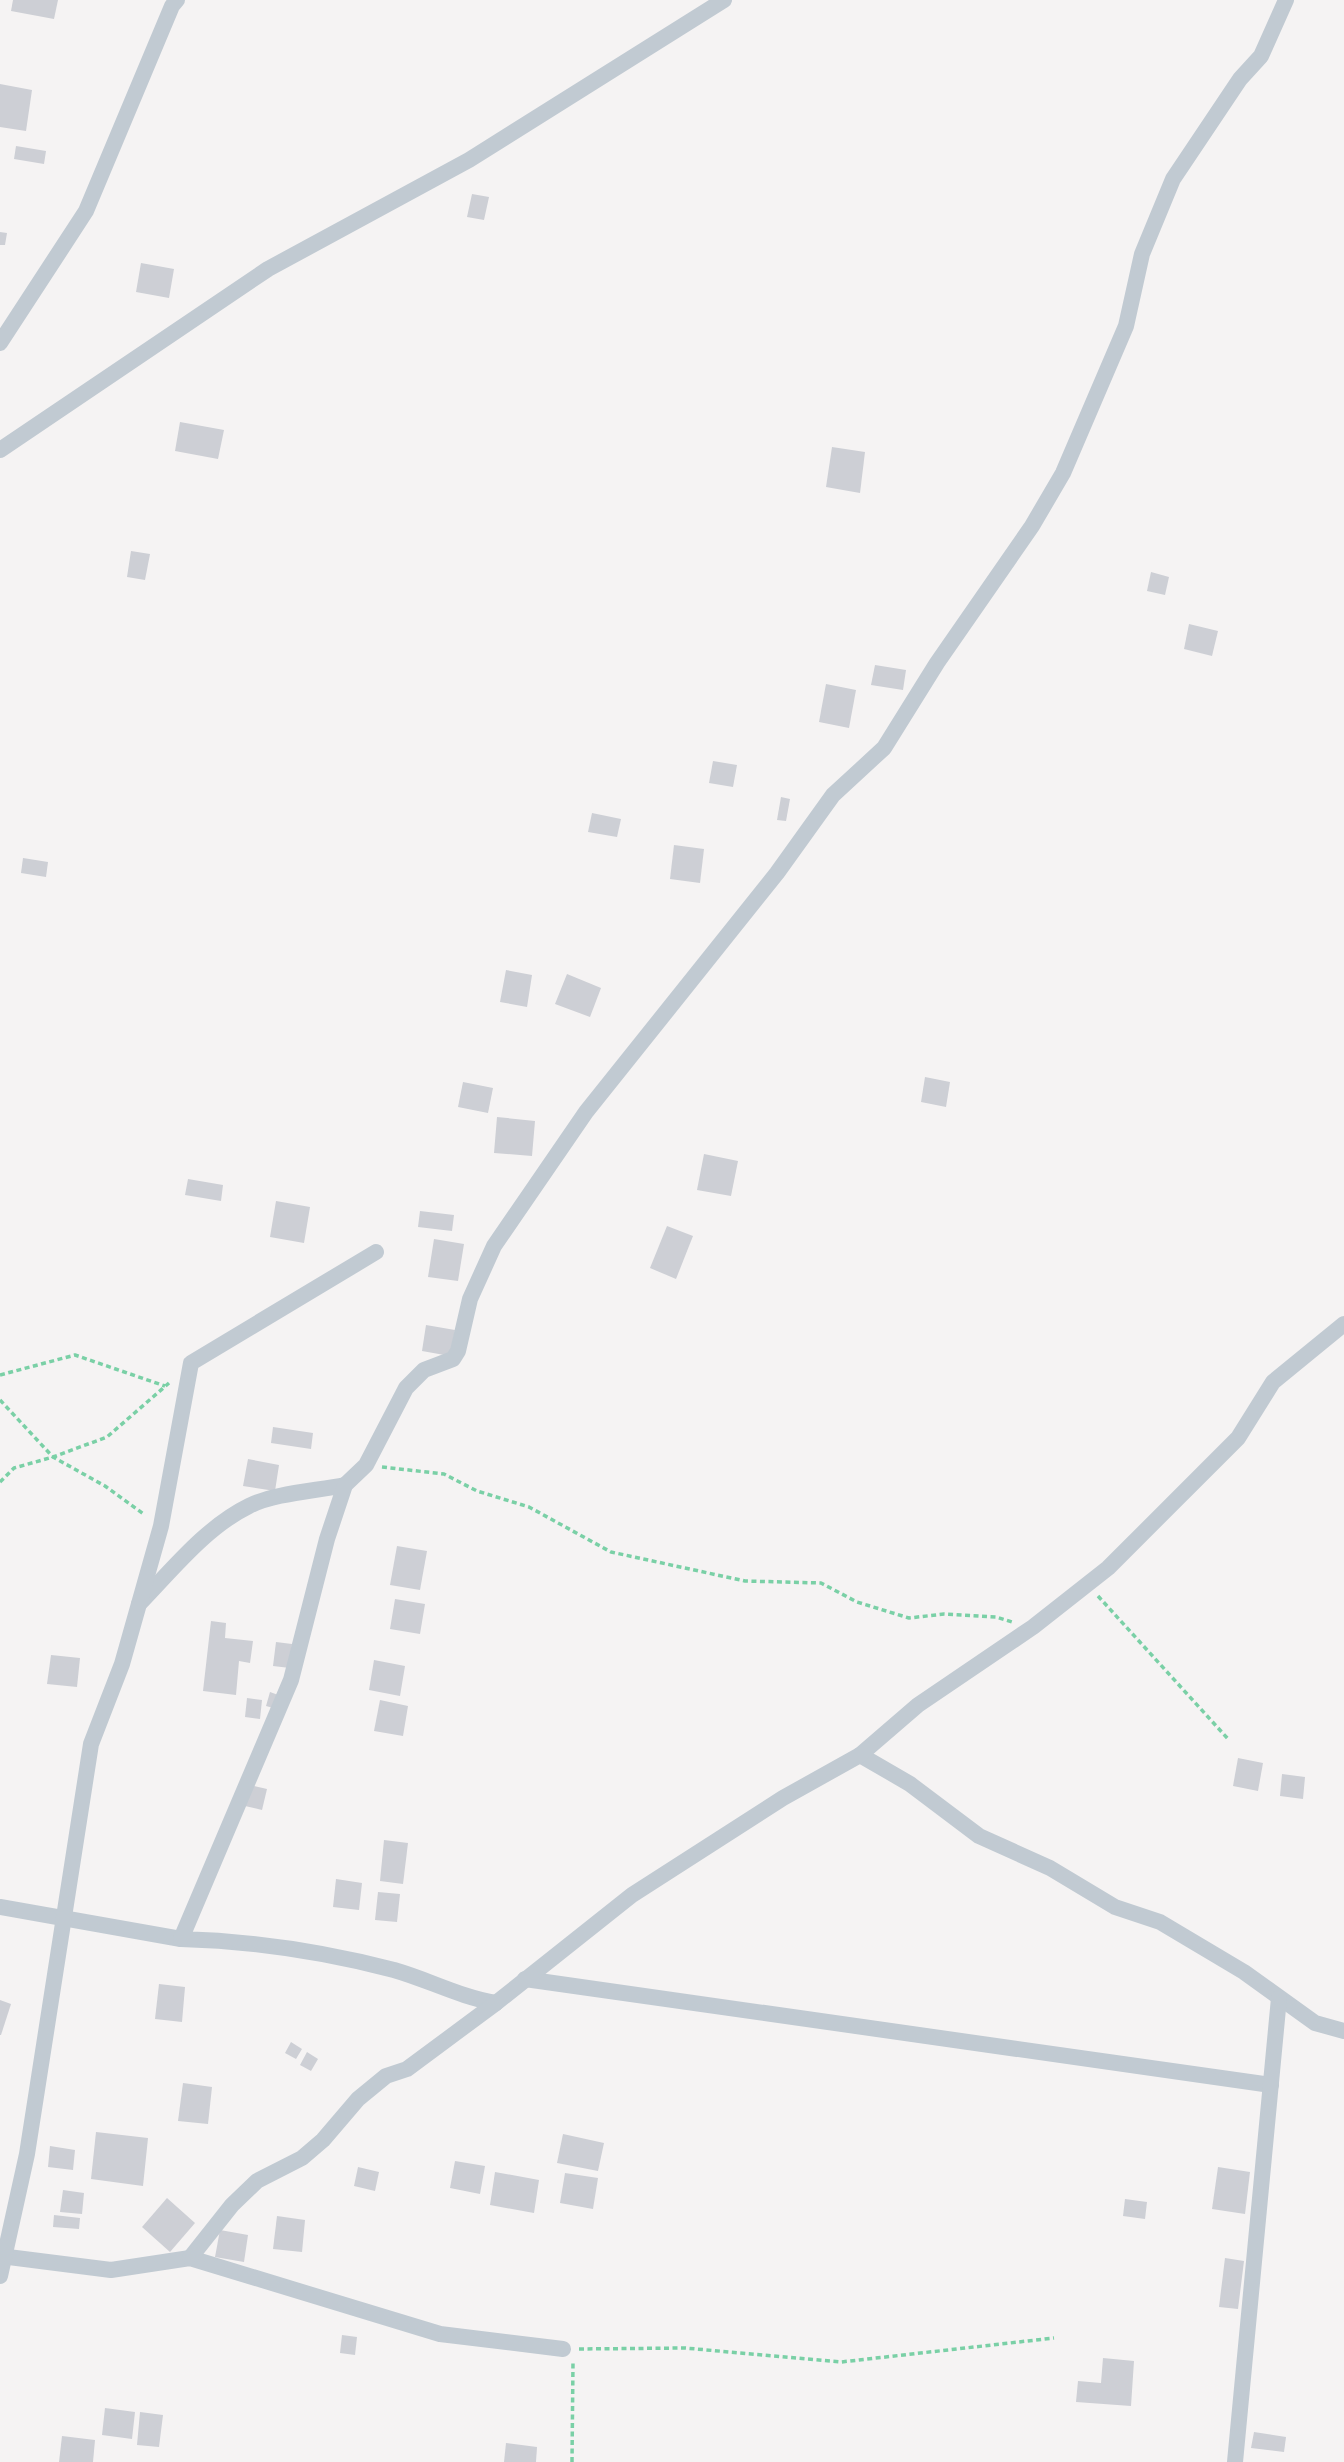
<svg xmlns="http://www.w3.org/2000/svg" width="1344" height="2462" font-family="'Golos Text',sans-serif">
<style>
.building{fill:#cdcfd5}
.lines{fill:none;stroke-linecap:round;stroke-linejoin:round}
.path{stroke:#7ad0a6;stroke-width:3.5;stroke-dasharray:5 3.5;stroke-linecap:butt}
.minor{stroke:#c1cad2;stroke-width:16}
</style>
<rect width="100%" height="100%" fill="#f5f3f3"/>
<g class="building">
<polygon points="13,0 58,0 54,19 11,11"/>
<polygon points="0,84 32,90 26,131 0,127"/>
<polygon points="16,146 46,151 44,164 14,159"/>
<polygon points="472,194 489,197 484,220 467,217"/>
<polygon points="0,232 7,233 5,245 0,245"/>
<polygon points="141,263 174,269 169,298 136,292"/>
<polygon points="180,422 224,430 218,459 175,451"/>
<polygon points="832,447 865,452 860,493 826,487"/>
<polygon points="131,551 150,554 145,580 127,577"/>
<polygon points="1151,572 1169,577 1165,595 1147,591"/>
<polygon points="1189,624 1218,631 1212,656 1184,649"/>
<polygon points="875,665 906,670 903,690 871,685"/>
<polygon points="826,684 856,690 849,728 819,722"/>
<polygon points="713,761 737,765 733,787 709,783"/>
<polygon points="781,797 790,799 786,821 777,820"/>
<polygon points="592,813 621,819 617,837 588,832"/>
<polygon points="674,845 704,849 700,883 670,879"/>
<polygon points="23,858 48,862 46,877 21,873"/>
<polygon points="506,970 532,975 527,1007 500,1002"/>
<polygon points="567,974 601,988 590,1017 555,1004"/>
<polygon points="925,1077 950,1082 946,1107 921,1102"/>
<polygon points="463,1082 493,1088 488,1113 458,1107"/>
<polygon points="497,1117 535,1121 532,1156 494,1153"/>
<polygon points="704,1154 738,1161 731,1196 697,1190"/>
<polygon points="188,1179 223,1185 221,1201 185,1195"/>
<polygon points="276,1201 310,1207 304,1243 270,1237"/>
<polygon points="420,1211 454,1215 452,1231 418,1227"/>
<polygon points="667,1226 693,1236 676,1279 650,1268"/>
<polygon points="434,1239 464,1244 458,1281 428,1277"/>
<polygon points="426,1325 455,1330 450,1356 422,1351"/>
<polygon points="273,1427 313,1433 311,1449 271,1443"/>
<polygon points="248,1459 279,1465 275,1491 243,1486"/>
<polygon points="397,1546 427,1551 420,1590 390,1585"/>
<polygon points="395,1599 425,1604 420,1634 390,1629"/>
<polygon points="211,1621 226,1623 225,1638 253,1641 250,1663 239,1661 236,1695 203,1691"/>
<polygon points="276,1642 292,1644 290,1668 273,1666"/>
<polygon points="51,1655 80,1658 77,1687 47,1684"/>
<polygon points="374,1660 405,1666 400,1696 369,1690"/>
<polygon points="270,1692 281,1696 277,1709 266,1706"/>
<polygon points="247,1698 262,1700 260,1719 245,1717"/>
<polygon points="380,1700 408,1706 403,1736 374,1731"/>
<polygon points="1238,1758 1263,1763 1258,1791 1233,1786"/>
<polygon points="1282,1774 1305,1777 1303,1799 1280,1796"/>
<polygon points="250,1785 267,1789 262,1810 245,1806"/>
<polygon points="384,1840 408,1843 403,1884 380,1881"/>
<polygon points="336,1879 362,1883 359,1910 333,1907"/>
<polygon points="378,1892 400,1894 397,1922 375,1920"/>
<polygon points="159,1984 185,1987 182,2022 155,2019"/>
<polygon points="0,2000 11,2004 1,2035 0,2035"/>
<polygon points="291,2042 302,2049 296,2059 285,2053"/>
<polygon points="307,2052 318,2059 311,2071 300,2065"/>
<polygon points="183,2083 212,2087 208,2124 178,2121"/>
<polygon points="96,2132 148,2138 143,2186 91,2179"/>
<polygon points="563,2134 604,2143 598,2171 557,2163"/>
<polygon points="50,2146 75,2150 73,2170 48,2167"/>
<polygon points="455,2161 485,2166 480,2194 450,2188"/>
<polygon points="358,2167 379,2172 375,2191 354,2186"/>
<polygon points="1218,2167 1250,2172 1245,2214 1212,2209"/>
<polygon points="495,2172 539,2180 534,2213 490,2205"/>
<polygon points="565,2173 598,2178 593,2209 560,2203"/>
<polygon points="63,2190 84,2193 82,2214 60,2212"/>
<polygon points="167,2198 195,2223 170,2252 142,2227"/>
<polygon points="1125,2199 1147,2202 1145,2219 1123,2216"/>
<polygon points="54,2215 80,2218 79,2229 53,2227"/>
<polygon points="277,2216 305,2220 302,2252 273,2249"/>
<polygon points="220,2230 248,2235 244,2262 215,2257"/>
<polygon points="1225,2258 1244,2261 1238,2309 1219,2307"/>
<polygon points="342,2335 357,2337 355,2355 340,2353"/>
<polygon points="1103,2358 1134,2361 1131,2406 1076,2402 1078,2381 1101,2383"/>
<polygon points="105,2408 135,2412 132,2439 102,2435"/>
<polygon points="140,2412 163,2415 159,2447 137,2445"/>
<polygon points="1254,2432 1286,2437 1284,2452 1251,2448"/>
<polygon points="62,2436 95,2440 93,2462 59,2462"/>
<polygon points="506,2443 537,2447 536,2462 504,2462"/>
</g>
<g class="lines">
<g class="path">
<polyline points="0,1375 75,1355 165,1386"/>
<polyline points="0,1400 53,1457 105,1486 145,1515"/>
<polyline points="382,1467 444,1474 477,1491 529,1507 611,1552 745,1581 821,1583 857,1602 909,1618 944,1614 996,1617 1012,1622"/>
<polyline points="0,1482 14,1468 53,1457 107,1437 169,1383"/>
<polyline points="1098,1596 1229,1740"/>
<polyline points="579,2349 685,2348 841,2362 1054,2338"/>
<polyline points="572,2462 573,2363"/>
</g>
<g class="minor">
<polyline points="0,343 86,211 172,6 177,0"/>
<polyline points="0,450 268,269 469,160 724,0"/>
<path d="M139,1604C172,1570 206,1527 249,1506C275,1493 316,1491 345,1485"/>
<polyline points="860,1755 910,1784 979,1836 1050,1868 1115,1907 1160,1922 1244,1972 1315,2023 1344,2031"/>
<polyline points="0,1907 181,1939"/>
<polyline points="525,1979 1271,2085"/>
<path d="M496,2003C460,1997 429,1980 394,1970C325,1952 252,1941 181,1939L291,1680L327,1539L345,1485L366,1465L406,1388L424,1370L453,1359L458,1351L470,1299L494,1246L586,1112L777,873L833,795L884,748L937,663L1032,526L1063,473L1126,326L1142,254L1173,179L1240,79L1261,56L1286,0"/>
<polyline points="0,2256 111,2270 190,2258 440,2334 563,2349"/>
<polyline points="190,2258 232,2205 257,2181 302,2158 323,2140 358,2099 386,2076 407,2069 496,2003 632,1895 783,1798 860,1755 918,1705 1033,1627 1108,1568 1238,1438 1273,1382 1344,1324"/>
<polyline points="0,2276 27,2154 91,1744 122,1664 161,1526 191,1363 376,1252"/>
<polyline points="1235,2462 1279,1998"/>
</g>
</g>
</svg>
